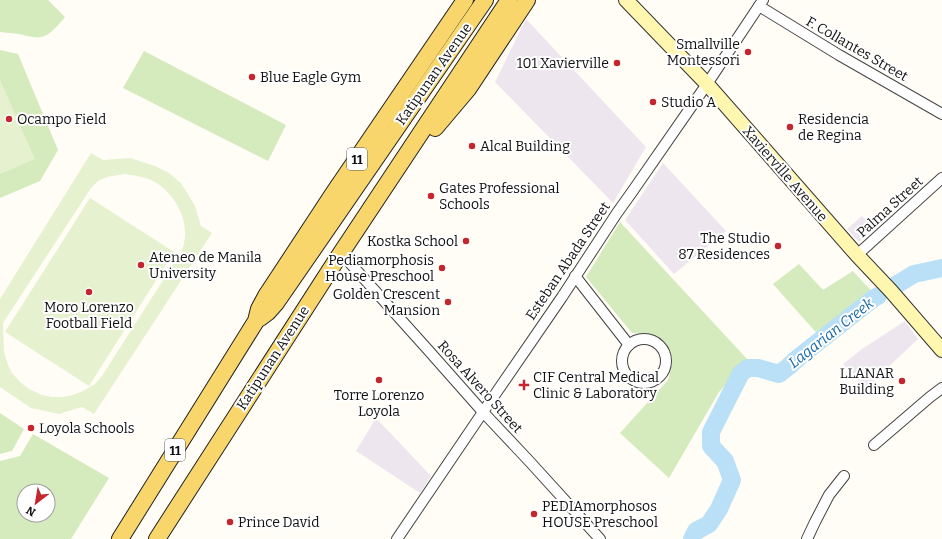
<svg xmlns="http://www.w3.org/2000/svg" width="942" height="539" font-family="Bitter,serif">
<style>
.industrial{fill:#eee6ef}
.green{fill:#d5ebbd;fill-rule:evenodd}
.pitch{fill:#e6f2cf;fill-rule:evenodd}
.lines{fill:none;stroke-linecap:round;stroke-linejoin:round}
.river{stroke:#b9e0f7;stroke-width:18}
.street-casing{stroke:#444;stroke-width:12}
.secondary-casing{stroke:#333;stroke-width:16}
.primary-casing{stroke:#222;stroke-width:18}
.street{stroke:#fff;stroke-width:10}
.secondary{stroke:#fff6b0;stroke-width:14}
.primary{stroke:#f9d66b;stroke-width:16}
.poi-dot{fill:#c4262e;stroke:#fff;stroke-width:1.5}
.labels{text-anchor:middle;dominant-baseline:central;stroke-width:4;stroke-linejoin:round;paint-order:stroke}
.shield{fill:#fff;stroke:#585858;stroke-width:1}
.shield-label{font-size:13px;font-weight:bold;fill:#111}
.poi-label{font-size:14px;fill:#111;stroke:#fff;text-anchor:start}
.street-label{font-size:14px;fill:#111;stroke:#fff}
.water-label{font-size:15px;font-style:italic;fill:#1768a6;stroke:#fff}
</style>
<rect width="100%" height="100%" fill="#fffdf5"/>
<g class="industrial">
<polygon points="526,19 646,147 613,203 495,82"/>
<polygon points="663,163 726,231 674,274 625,220"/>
<polygon points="862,216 874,229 859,242 847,229"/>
<polygon points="905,321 918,339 865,389 843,364 862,349"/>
<polygon points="376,418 431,476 420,493 356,451"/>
</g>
<g class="green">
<path d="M0,0H48L65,17C60,23 54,30 47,35C38,40 28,36 19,34C13,33 6,33 0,32Z"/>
<polygon points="0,50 18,54 58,150 40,181 0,198"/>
<polygon points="144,51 286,125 268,161 123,88"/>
<polygon points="620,222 748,360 719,392 669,478 620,433 668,380 672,365 669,351 660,339 649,334 632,333 586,277"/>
<polygon points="799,264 823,290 853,271 875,295 821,338 773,284"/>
<polygon points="0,413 24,429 12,451 0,454"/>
<path d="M33,434L109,478L71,539H0V461L20,456ZM24,491H48V515H24Z"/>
</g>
<g class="pitch">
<polygon points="0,80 35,159 0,174"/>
<path d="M91,153L103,160L130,158L155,166L169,173L181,183L195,206L201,226L212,233L94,414L82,407L59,414L31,408L0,387V299ZM125,174C137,176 148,177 158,184C176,196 189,221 184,243C184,246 182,249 181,252L102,376L95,384L81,392L72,395L63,397H52L42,395L29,389L20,382L12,373L8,365L4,352L3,323L91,188L98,181L107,177Z"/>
<polygon points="90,198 174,252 89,386 5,332"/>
</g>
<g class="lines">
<g class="river">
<polyline points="896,285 914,274 942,268"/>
<polyline points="692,539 696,531 709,524 719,509 732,480 725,461 711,446 711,432 741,373 748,368 758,368 779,374 788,367 799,357 874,298 878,296"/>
</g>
<defs>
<g id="street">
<polyline points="759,6 839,55 942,114"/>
<polyline points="341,253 429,351 483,412 530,462 600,539"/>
<polyline points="857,255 942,178"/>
<polyline points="575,276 629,345"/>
<circle cx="644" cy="361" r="22"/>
<polyline points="874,445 930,397 942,388"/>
<polyline points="397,539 483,412 562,297 617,213 632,192 707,84 763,0"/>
<polyline points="807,539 815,522 829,495 844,476"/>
</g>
<polyline id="secondary" points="626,0 707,84 857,255 891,291 942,350"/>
<g id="primary">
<polyline points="435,128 468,89 527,0"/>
<polyline points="260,318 268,312 276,303 485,0"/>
<polyline points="120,539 256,321 259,309 266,296 333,194 465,0"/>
<polyline points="157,539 341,253 509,0"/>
</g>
</defs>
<use href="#street" class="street-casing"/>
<use href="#secondary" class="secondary-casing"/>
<use href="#primary" class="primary-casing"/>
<use href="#street" class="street"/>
<use href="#secondary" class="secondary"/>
<use href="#primary" class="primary"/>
</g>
<g class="poi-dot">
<circle cx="748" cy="52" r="4"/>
<circle cx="617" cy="63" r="4"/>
<circle cx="252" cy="77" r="4"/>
<circle cx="653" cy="102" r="4"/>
<circle cx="9" cy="119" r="4"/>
<circle cx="790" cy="127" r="4"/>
<circle cx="472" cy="146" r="4"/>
<circle cx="431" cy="196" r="4"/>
<circle cx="466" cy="241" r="4"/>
<circle cx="778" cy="246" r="4"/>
<circle cx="141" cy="265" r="4"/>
<circle cx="442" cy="268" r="4"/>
<circle cx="89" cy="292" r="4"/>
<circle cx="448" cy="302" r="4"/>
<circle cx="379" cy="380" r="4"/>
<circle cx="902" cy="381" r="4"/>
<path d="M522 379h4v4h4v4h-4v4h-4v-4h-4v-4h4z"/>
<circle cx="31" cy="428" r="4"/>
<circle cx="534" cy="514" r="4"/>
<circle cx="230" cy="522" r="4"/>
</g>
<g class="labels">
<g class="shield">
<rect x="347" y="148" width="20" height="22" rx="3"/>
<rect x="165" y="439" width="20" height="22" rx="3"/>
</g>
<g class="shield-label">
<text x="357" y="159">11</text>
<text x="175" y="450">11</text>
</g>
<g class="poi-label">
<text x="740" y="44" text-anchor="end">Smallville<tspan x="740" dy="16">Montessori</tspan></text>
<text x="609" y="63" text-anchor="end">101 Xavierville</text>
<text x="260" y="77">Blue Eagle Gym</text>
<text x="661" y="102">Studio A</text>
<text x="17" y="119">Ocampo Field</text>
<text x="798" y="119">Residencia<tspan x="798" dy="16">de Regina</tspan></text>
<text x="480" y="146">Alcal Building</text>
<text x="439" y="188">Gates Professional<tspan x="439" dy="16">Schools</tspan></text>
<text x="770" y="238" text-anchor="end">The Studio<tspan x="770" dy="16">87 Residences</tspan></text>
<text x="458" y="241" text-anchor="end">Kostka School</text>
<text x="149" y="257">Ateneo de Manila<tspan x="149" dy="16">University</tspan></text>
<text x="434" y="260" text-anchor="end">Pediamorphosis<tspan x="434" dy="16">House Preschool</tspan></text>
<text x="440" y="294" text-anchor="end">Golden Crescent<tspan x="440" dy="16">Mansion</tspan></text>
<text x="89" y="307" text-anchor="middle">Moro Lorenzo<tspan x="89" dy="16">Football Field</tspan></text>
<text x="894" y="373" text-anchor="end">LLANAR<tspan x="894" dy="16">Building</tspan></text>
<text x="533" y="377">CIF Central Medical<tspan x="533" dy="16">Clinic &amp; Laboratory</tspan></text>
<text x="379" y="395" text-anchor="middle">Torre Lorenzo<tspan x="379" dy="16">Loyola</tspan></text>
<text x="39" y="428">Loyola Schools</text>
<text x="542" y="506">PEDIAmorphosos<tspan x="542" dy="16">HOUSE Preschool</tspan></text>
<text x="238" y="522">Prince David</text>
</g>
<g class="street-label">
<text transform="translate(857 49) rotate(30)">F. Collantes Street</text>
<text transform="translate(434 74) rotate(-55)">Katipunan Avenue</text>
<text transform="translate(785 174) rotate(49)">Xavierville Avenue</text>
<text transform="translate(890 207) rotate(-42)">Palma Street</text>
<text transform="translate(568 261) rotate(-56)">Esteban Abada Street</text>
<text transform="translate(273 358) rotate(-57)">Katipunan Avenue</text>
<text transform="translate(480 387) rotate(48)">Rosa Alvero Street</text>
</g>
<g class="water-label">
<text transform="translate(831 333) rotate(-38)">Lagarian Creek</text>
</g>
</g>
<g transform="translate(36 503) rotate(211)"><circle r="19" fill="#ffffff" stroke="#a0a0a0"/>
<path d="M0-3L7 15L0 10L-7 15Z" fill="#c4262e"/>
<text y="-6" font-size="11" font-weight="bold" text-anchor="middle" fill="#111111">N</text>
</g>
</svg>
